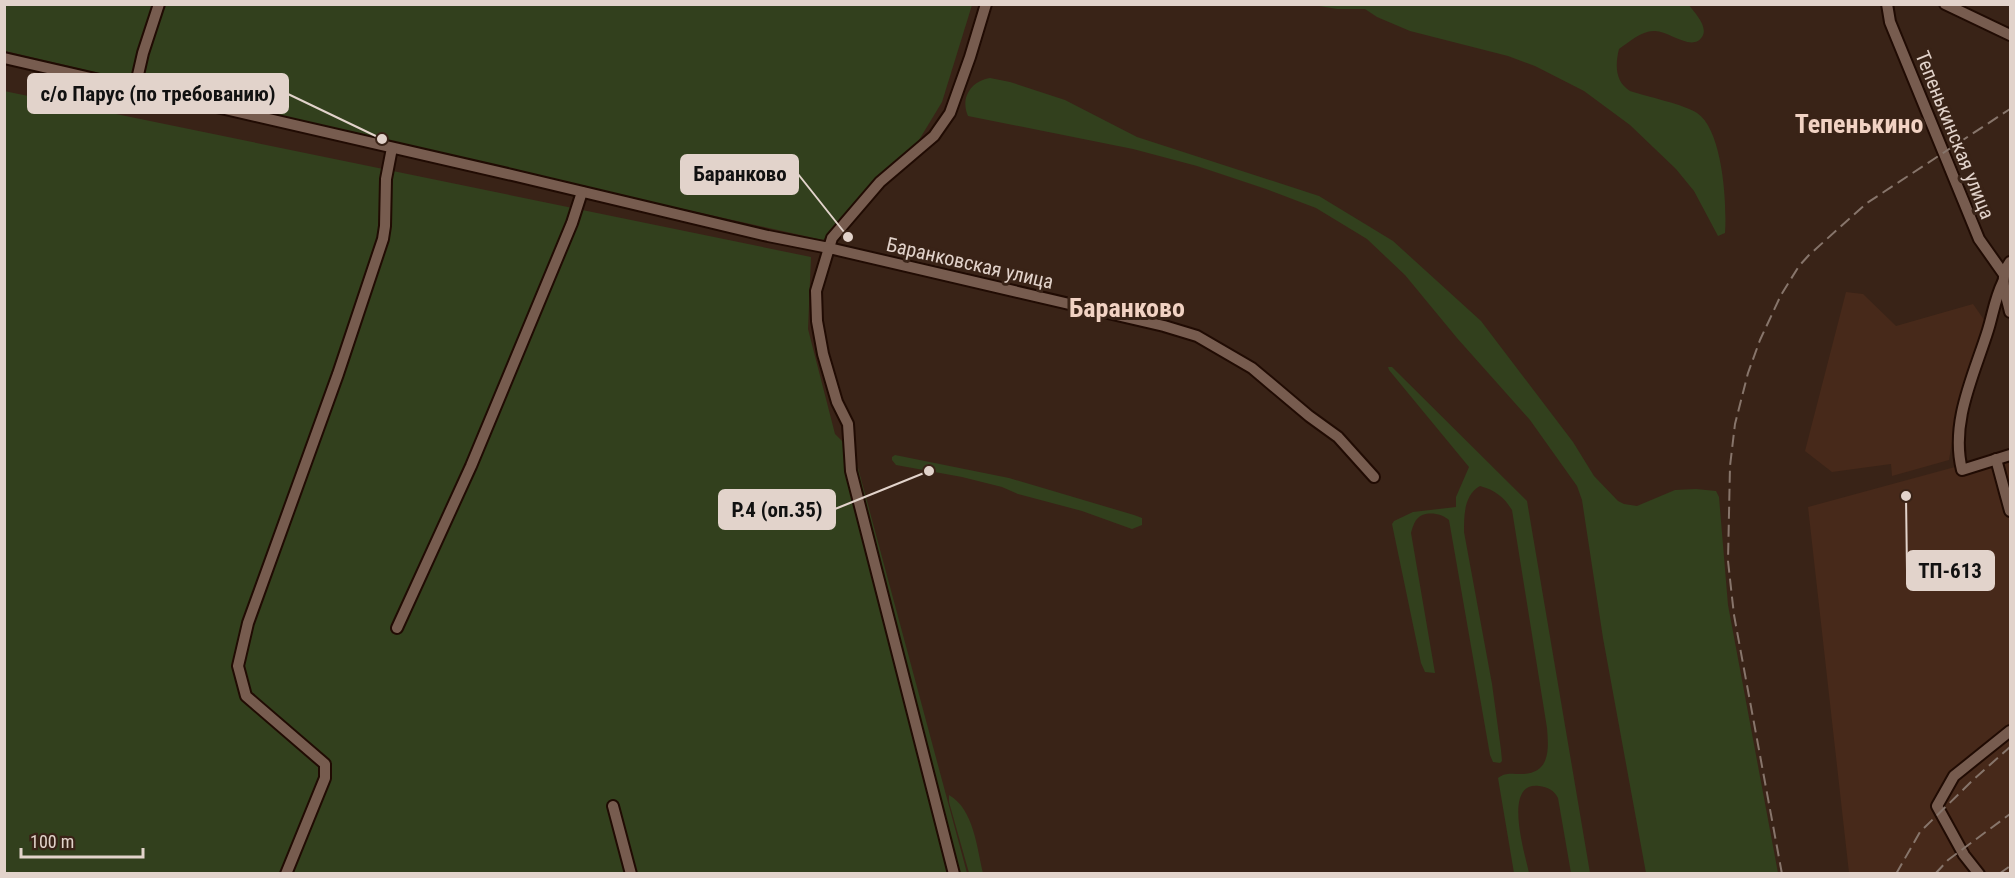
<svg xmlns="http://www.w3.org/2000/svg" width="2015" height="878" font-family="'Roboto Condensed',sans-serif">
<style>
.built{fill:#47291a}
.green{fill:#32401d}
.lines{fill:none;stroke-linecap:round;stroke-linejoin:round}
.minor-casing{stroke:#200b03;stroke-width:14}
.minor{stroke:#775c4f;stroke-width:10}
.rail{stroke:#87756b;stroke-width:2;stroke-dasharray:12 6;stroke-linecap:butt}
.labels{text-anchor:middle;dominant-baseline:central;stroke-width:6;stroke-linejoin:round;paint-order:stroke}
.street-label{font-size:20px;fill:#e2d3cb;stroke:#392317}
.district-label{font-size:26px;font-weight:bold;fill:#f1d2c3;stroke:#392317}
.leader{fill:none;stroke:#e2d3cb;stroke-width:2}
.callout-dot{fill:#e2d3cb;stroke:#392317;stroke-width:2}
.callout{fill:#e2d3cb;stroke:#e2d3cb;stroke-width:2}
.callout-label{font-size:21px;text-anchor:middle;font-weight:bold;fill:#111}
</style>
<rect width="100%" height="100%" fill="#392317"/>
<g class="built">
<polygon points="1846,292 1863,294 1896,326 1973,304 1987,324 1955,424 1949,460 1892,476 1891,464 1832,472 1805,451"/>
<polygon points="2010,452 2010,873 1849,873 1808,507"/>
</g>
<g class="green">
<polygon points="5,4 972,5 942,102 916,145 823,240 593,189 5,51"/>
<path d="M1313,5H1689C1694,12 1709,27 1702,37C1692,52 1669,31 1655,31C1642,30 1629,42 1619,49C1615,65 1615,82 1630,91C1645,96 1686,105 1697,113C1723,130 1727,205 1725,233L1718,236L1694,191L1676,169L1630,125L1584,91L1535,66L1508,56L1410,31L1377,17L1365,9H1337Z"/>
<path d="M990,78L1010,82L1065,100L1137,137L1319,196L1393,241L1481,321L1573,442L1594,476L1618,501L1624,504L1637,506L1675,490L1696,489L1716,491L1719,497L1728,605L1778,873H1646L1603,638L1582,500L1577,486L1530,420L1457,338L1405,275L1367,239L1316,208L1266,189L1197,166L1133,149L968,116C960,98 971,81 990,78Z"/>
<polygon points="4,91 811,257 808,329 835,434 854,453 967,873 5,873"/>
<path d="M1388,367H1392L1527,501L1590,873H1571L1558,798C1554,790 1548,787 1539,786C1502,781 1525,854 1529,873H1514L1498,778C1506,772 1511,774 1521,774C1550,774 1549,750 1547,728L1512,510C1504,497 1495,490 1480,486C1464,495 1464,515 1464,532L1492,684L1501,750L1502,761L1500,763L1493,762L1490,755L1449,520C1442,513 1424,510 1417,519C1414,522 1412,529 1411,533L1435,673L1425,672L1421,663L1392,524L1394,521L1413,512L1456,507V497L1469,467L1389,370Z"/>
<polygon points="895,455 1009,478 1134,515 1142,518 1142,525 1132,529 1082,511 1018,494 1002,487 962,477 896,465 892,460 892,457"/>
<path d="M949,795C974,809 977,849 983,873H969L949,802Z"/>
</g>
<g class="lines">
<defs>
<g id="minor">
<polyline points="1887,4 1890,22 1979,239 2003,273"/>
<polyline points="1945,4 2010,35"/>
<polyline points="4,58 512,175 768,236 829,248 832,238 880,182 934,136 950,113 970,57 986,4"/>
<polyline points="135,88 143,53 159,4"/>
<path d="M2010,262C1998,279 2006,293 2010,312"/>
<path d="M2003,282C1995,298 1993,314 1988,330C1974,375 1950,422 1962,470L2010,455"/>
<polyline points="1996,459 2010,511"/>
<polyline points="397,628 471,466 572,223 582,192"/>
<polyline points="613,806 631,874"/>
<polyline points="286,874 325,778 325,764 246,696 238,666 248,623 338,374 383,239 385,226 386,179 392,148"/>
<polyline points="954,874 851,471 848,424 837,402 823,354 817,321 816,291 829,248 1164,326 1197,336 1252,368 1309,416 1338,437 1374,477"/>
<polyline points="1979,874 1964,855 1937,806 1954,776 2010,731"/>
</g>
</defs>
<use href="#minor" class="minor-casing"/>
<use href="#minor" class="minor"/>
<g class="rail">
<polyline points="1782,874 1734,615 1728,561 1730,466 1735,424 1748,373 1760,340 1781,295 1799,266 1809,255 1867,203 2010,109"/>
<polyline points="1896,874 1920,832 1974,779 2010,747"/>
<polyline points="1935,874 1948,860 2010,814"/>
<polyline points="1999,874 2010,866"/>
</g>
</g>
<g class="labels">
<g class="street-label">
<text transform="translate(1955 135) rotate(68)">Тепенькинская улица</text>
<text transform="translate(970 263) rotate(13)">Баранковская улица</text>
</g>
<g class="district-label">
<text x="1859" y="124">Тепенькино</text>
<text x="1127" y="308">Баранково</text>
</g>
</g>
<path class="leader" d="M382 139L288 94M848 237L798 174M929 471L835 509M1906 496L1907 571"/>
<g class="callout-dot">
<circle cx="382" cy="139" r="6"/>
<circle cx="848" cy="237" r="6"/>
<circle cx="929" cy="471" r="6"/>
<circle cx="1906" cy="496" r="6"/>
</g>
<g class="callout">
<rect x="28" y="74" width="260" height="39" rx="6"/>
<rect x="681" y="155" width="117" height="39" rx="6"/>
<rect x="719" y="490" width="116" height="39" rx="6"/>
<rect x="1907" y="551" width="87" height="39" rx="6"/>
</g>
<g class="callout-label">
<text x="158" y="101">с/о Парус (по требованию)</text>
<text x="740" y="181">Баранково</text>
<text x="777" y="517">Р.4 (оп.35)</text>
<text x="1950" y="578">ТП-613</text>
</g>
<rect width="2015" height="878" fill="none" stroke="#e2d3cb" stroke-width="12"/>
<path d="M21 848v9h122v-9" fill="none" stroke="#e2d3cb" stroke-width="3"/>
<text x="30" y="848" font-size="18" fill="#e2d3cb" stroke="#392317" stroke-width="4.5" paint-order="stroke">100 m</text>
</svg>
